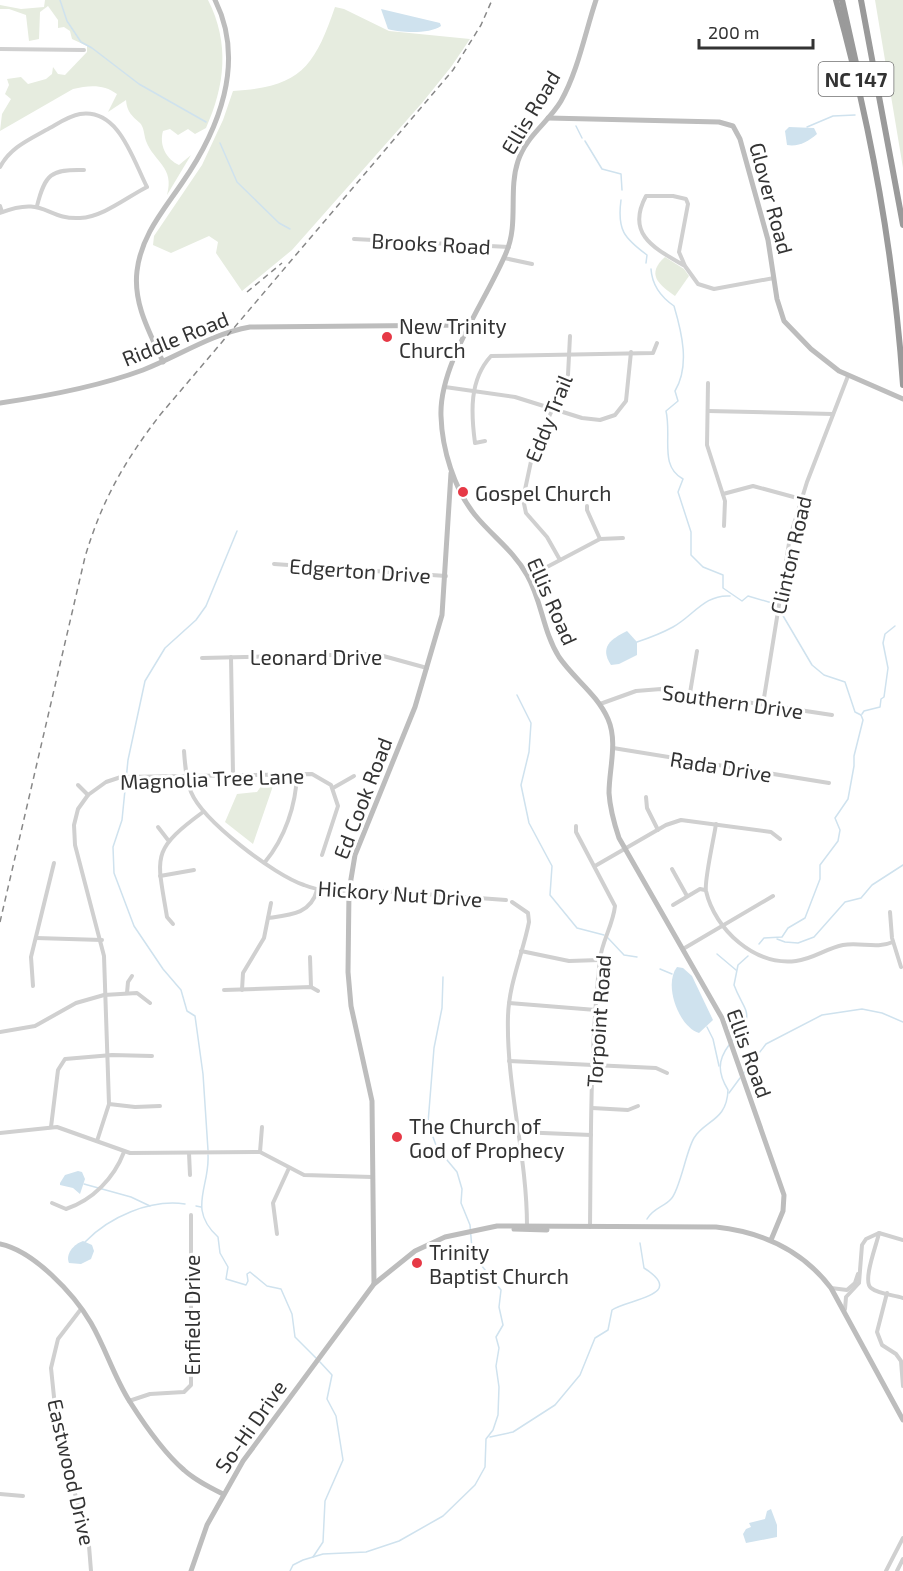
<svg xmlns="http://www.w3.org/2000/svg" width="903" height="1571" font-family="'Exo 2',sans-serif">
<style>
.green{fill:#e6ecdf}
.water{fill:#cfe2ee}
.lines{fill:none;stroke-linecap:round;stroke-linejoin:round}
.stream{stroke:#cfe2ee;stroke-width:1.5}
.street{stroke:#d0d0d0;stroke-width:4}
.secondary{stroke:#bdbdbd;stroke-width:5}
.highway{stroke:#9a9a9a;stroke-width:6}
.rail{stroke:#888;stroke-width:1.5;stroke-dasharray:6 4.5;stroke-linecap:butt}
.poi-dot{fill:#e63946;stroke:#fff;stroke-width:2}
.labels{text-anchor:middle;dominant-baseline:central;stroke-width:6;stroke-linejoin:round;paint-order:stroke}
.shield{fill:#fff;stroke:#707070;stroke-width:1.5}
.shield-label{font-size:20px;font-weight:bold;fill:#333}
.street-label{font-size:21px;fill:#333;stroke:#fff}
.poi-label{font-size:21px;fill:#333;stroke:#fff;text-anchor:start}
</style>
<rect width="100%" height="100%" fill="#fff"/>
<g class="green">
<path d="M45,0H208C230,43 225,86 206,128L195,134L188,129L178,135L170,129L163,131C159,145 166,159 179,165L191,155L167,195C175,167 154,162 146,141C144,135 144,127 140,123C132,116 127,112 126,100L108,112L117,94C104,84 89,85 73,89L0,131L2,114L11,99L5,94L9,85L7,79L21,77L28,84L46,79L52,74L53,67L58,74L65,75L87,52V46L72,39L70,31L64,27L58,28V20L48,6L40,12L39,39L29,41L26,15L9,9H0V5L21,9L44,7Z"/>
<polygon points="875,0 903,0 903,168"/>
<path d="M335,7L344,9L389,31L470,39L451,67L422,103L292,250L242,291L216,253L218,242L209,236L171,253L153,245L154,236L202,165L223,120L233,91C300,87 314,68 335,7Z"/>
<path d="M665,257L684,269L689,276L675,296C658,284 646,274 665,257Z"/>
<polygon points="264,782 273,786 253,844 225,822 237,794 257,792"/>
</g>
<g class="water">
<path d="M381,9L440,23L441,26C430,34 401,33 388,29Z"/>
<path d="M789,127L814,128L817,134C809,141 799,147 787,145L785,131Z"/>
<path d="M627,631L637,642V655L619,664L611,665C599,647 611,639 627,631Z"/>
<path d="M677,967L683,968L692,976L713,1020L699,1033C679,1027 663,985 677,967Z"/>
<polygon points="78,1171 82,1172 85,1179 80,1194 73,1188 60,1185 60,1183 65,1175"/>
<path d="M83,1241L92,1245L94,1251L91,1259L81,1264L69,1263C65,1254 74,1244 83,1241Z"/>
<polygon points="771,1509 777,1525 777,1537 746,1543 743,1534 746,1529 751,1527 749,1523 765,1519 767,1511"/>
</g>
<g class="lines">
<g class="stream">
<polyline points="60,0 67,21 81,42 92,48 139,84 206,122"/>
<polyline points="576,126 582,138"/>
<polyline points="807,127 833,116 855,115"/>
<polyline points="585,141 602,169 621,174 622,190"/>
<polyline points="220,143 237,182 279,223 290,229"/>
<path d="M621,200C617,230 624,238 647,255L646,263"/>
<path d="M651,269C652,285 661,297 674,306C682,333 690,366 675,391L678,401L666,411C672,437 659,466 683,479L678,492L691,532V555L703,567L723,575V588L742,601L748,596L772,603"/>
<polyline points="782,614 812,665 824,675 845,682 855,712 861,715"/>
<path d="M637,642C649,638 662,633 673,627C693,616 705,594 730,596"/>
<polyline points="517,695 531,723 529,752 521,785 529,823 552,866 550,895 577,928 604,935"/>
<polyline points="862,714 864,711 880,707 881,699 884,697 888,668 883,643 885,634 895,626"/>
<polyline points="608,938 624,955 637,957"/>
<polyline points="777,939 785,942 798,943 814,937 845,902 861,898 872,885 903,865"/>
<polyline points="759,944 764,938 782,937 788,928 805,918 820,879 820,865 838,841 840,830 835,818 848,799 854,766 854,756 863,720 861,715"/>
<polyline points="717,954 736,970"/>
<polyline points="660,969 672,974"/>
<polyline points="707,1027 713,1039 719,1066"/>
<path d="M732,1041C757,1012 745,1014 734,985L738,965L748,956"/>
<polyline points="743,1074 766,1044 822,1015 862,1009 882,1013 903,1022"/>
<polyline points="729,1093 740,1078"/>
<polyline points="208,1150 203,1074 195,1016 187,1011 181,990 163,969 134,926 114,873 113,847 122,820 128,760 145,681 165,648 196,620 206,606 237,531"/>
<path d="M208,1155C210,1187 187,1209 218,1237L220,1253L228,1267L226,1279L246,1285L248,1281L247,1274L250,1272L267,1286L281,1289L292,1314L295,1337L316,1358"/>
<polyline points="84,1184 131,1197 150,1206"/>
<polyline points="196,1206 201,1207"/>
<path d="M647,1219C653,1208 664,1207 671,1199C680,1190 686,1151 694,1138C705,1120 727,1121 728,1090C718,1073 717,1061 729,1045"/>
<path d="M85,1242C109,1217 150,1199 185,1204"/>
<path d="M490,1437L513,1432L555,1405L580,1375L595,1338L608,1330L612,1310C627,1299 688,1296 644,1268L640,1243"/>
<polyline points="313,1557 323,1542 325,1501 343,1460 336,1416 327,1399 332,1375 320,1362"/>
<polyline points="290,1571 293,1565 303,1560 323,1554 366,1552 399,1541 443,1516 475,1485 485,1467 486,1439 493,1430 498,1415 499,1387 496,1366 499,1348 496,1337 503,1325 499,1307 501,1290 474,1256 472,1249 470,1225 461,1203 462,1189 457,1172 437,1148 428,1123 434,1048 442,1008 443,977"/>
</g>
<g class="street">
<polyline points="0,49 84,50"/>
<path d="M0,167C10,148 28,140 46,130C56,125 68,116 80,114C119,108 133,160 147,187C127,197 103,217 80,218C45,220 46,195 0,213"/>
<polyline points="0,206 2,212"/>
<path d="M37,206C45,174 51,169 84,170"/>
<polyline points="354,239 509,247"/>
<polyline points="504,258 532,264"/>
<path d="M685,266C656,249 625,235 646,196H673L686,199L688,204L679,252L685,266L698,284L714,289L774,278"/>
<polyline points="708,383 707,445 725,501 724,526"/>
<polyline points="445,387 515,397 582,418 600,420 615,415 626,401 631,352"/>
<polyline points="708,411 833,414"/>
<path d="M485,441L475,443C471,413 469,380 491,356L653,353L657,343"/>
<polyline points="723,494 753,486 801,499"/>
<polyline points="587,506 587,510 600,539"/>
<polyline points="560,560 547,537 526,513 523,499 533,452 568,375 570,336"/>
<polyline points="274,564 446,576"/>
<polyline points="528,577 600,539 623,538"/>
<polyline points="231,657 233,774"/>
<polyline points="202,658 376,654 427,668"/>
<polyline points="690,693 697,651"/>
<polyline points="600,704 636,691 661,689 832,715"/>
<polyline points="763,704 790,537 807,482 848,376"/>
<polyline points="613,748 829,783"/>
<path d="M184,751C185,765 186,779 191,792C203,821 274,875 304,885C319,891 338,893 354,889L506,900"/>
<polyline points="78,785 88,795"/>
<polyline points="333,788 354,776"/>
<polyline points="646,797 647,808 658,830"/>
<path d="M716,824C714,838 704,881 706,891C715,930 755,966 796,961C813,959 827,948 843,945C860,942 877,949 893,942"/>
<path d="M576,826V832L615,906C613,925 602,941 600,959C590,1048 591,1138 590,1227"/>
<polyline points="158,827 168,840"/>
<path d="M265,862C285,838 296,805 297,774"/>
<polyline points="595,866 666,825 681,820 771,832 780,839"/>
<polyline points="672,869 687,896"/>
<polyline points="160,876 194,870"/>
<path d="M512,902L528,913L529,922C523,953 509,983 508,1016C506,1086 527,1155 527,1226"/>
<polyline points="673,905 700,889 705,890"/>
<polyline points="890,912 892,938 901,967"/>
<path d="M268,918C290,915 311,914 317,890"/>
<path d="M173,924L167,917C157,856 150,851 203,812"/>
<polyline points="36,938 102,940"/>
<polyline points="683,949 773,896"/>
<polyline points="521,951 569,961 600,960"/>
<polyline points="310,957 311,987"/>
<polyline points="33,986 31,957 54,863"/>
<polyline points="224,990 311,987 318,991"/>
<polyline points="242,990 243,973 264,938 271,903"/>
<polyline points="127,993 128,982 132,976"/>
<polyline points="509,1003 596,1010"/>
<polyline points="0,1032 35,1026 76,1003 104,995 137,993 150,1003"/>
<polyline points="509,1061 656,1068 667,1073"/>
<polyline points="109,1104 135,1107 160,1106"/>
<polyline points="592,1108 628,1110 638,1106"/>
<polyline points="51,1127 58,1070 65,1059 112,1055 152,1056"/>
<polyline points="519,1132 591,1135"/>
<polyline points="0,1133 57,1127 130,1153 260,1152 304,1175 372,1177"/>
<polyline points="97,1141 109,1104 104,956 75,845 74,825 78,809 88,795 106,782 121,777 312,774 331,785 338,806 322,855"/>
<polyline points="260,1152 262,1127"/>
<polyline points="189,1153 190,1175"/>
<path d="M52,1203L66,1209C93,1200 114,1178 124,1152"/>
<path d="M879,1233C877,1244 862,1281 871,1288C878,1294 894,1295 903,1298"/>
<polyline points="277,1234 273,1203 289,1168"/>
<polyline points="831,1288 847,1290 855,1283 858,1274"/>
<polyline points="887,1293 877,1332 882,1345 896,1354 901,1361 903,1386"/>
<polyline points="81,1309 58,1339 51,1368 57,1426 89,1546 91,1571"/>
<polyline points="845,1309 846,1297 859,1283 862,1245 866,1239 879,1233 903,1240"/>
<polyline points="129,1401 150,1394 184,1392 191,1385 191,1215"/>
<polyline points="0,1494 23,1496"/>
<polyline points="886,1571 903,1538"/>
<polyline points="897,1571 903,1559"/>
</g>
<g class="secondary">
<path d="M596,0C585,33 578,71 561,101C548,123 526,136 518,161C508,191 519,224 506,253C486,301 439,364 441,416C442,449 454,489 475,515C492,536 514,551 527,575C542,601 543,632 559,657C574,679 597,694 608,719C618,742 609,769 609,793C610,809 614,823 619,838L722,1018L784,1195L783,1211L771,1240"/>
<polyline points="548,118 719,122 733,126 740,139 768,240 777,299 784,321 811,349 839,371 903,399"/>
<path d="M163,362C150,333 133,304 137,271C141,236 163,211 182,183C219,130 246,62 215,0"/>
<path d="M0,403C48,396 97,387 143,370C179,356 211,334 250,327L472,325"/>
<polyline points="514,1229 547,1230"/>
<path d="M0,1244C34,1251 74,1294 91,1323C106,1349 114,1377 130,1402C144,1424 163,1452 184,1470C195,1480 209,1487 223,1494"/>
<polyline points="374,1284 372,1101 351,1006 348,972 349,891 355,855 415,707 442,615 451,473"/>
<path d="M191,1571L207,1525L243,1461L374,1284L415,1251L445,1237L497,1226L716,1227C762,1232 803,1251 831,1288L903,1420"/>
</g>
<g class="highway">
<path d="M836,0C871,126 894,255 903,385"/>
<polyline points="842,0 862,90"/>
<polyline points="861,0 903,225"/>
</g>
<g class="rail">
<polyline points="247,292 282,263"/>
<path d="M0,922L85,557C102,500 124,462 160,415L453,70L481,25L492,0"/>
</g>
</g>
<g class="poi-dot">
<circle cx="387" cy="337" r="6"/>
<circle cx="463" cy="492" r="6"/>
<circle cx="397" cy="1137" r="6"/>
<circle cx="417" cy="1263" r="6"/>
</g>
<g class="labels">
<rect class="shield" x="818.5" y="62" width="75" height="34" rx="4.5"/>
<g class="shield-label">
<text x="856" y="79">NC 147</text>
</g>
<g class="street-label">
<text transform="translate(530 112) rotate(-59)">Ellis Road</text>
<text transform="translate(772 198) rotate(75)">Glover Road</text>
<text transform="translate(431 243) rotate(3)">Brooks Road</text>
<text transform="translate(175 338) rotate(-22)">Riddle Road</text>
<text transform="translate(548 418) rotate(-68)">Eddy Trail</text>
<text transform="translate(790 555) rotate(-77)">Clinton Road</text>
<text transform="translate(360 570) rotate(4)">Edgerton Drive</text>
<text transform="translate(553 601) rotate(66)">Ellis Road</text>
<text x="316" y="656">Leonard Drive</text>
<text transform="translate(733 701) rotate(8)">Southern Drive</text>
<text transform="translate(721 766) rotate(9)">Rada Drive</text>
<text transform="translate(212 778) rotate(-2)">Magnolia Tree Lane</text>
<text transform="translate(362 798) rotate(-69)">Ed Cook Road</text>
<text transform="translate(400 893) rotate(4)">Hickory Nut Drive</text>
<text transform="translate(598 1021) rotate(-86)">Torpoint Road</text>
<text transform="translate(750 1053) rotate(70)">Ellis Road</text>
<text transform="translate(191 1315) rotate(-90)">Enfield Drive</text>
<text transform="translate(250 1426) rotate(-55)">So-Hi Drive</text>
<text transform="translate(72 1472) rotate(77)">Eastwood Drive</text>
</g>
<g class="poi-label">
<text x="399" y="325">New Trinity<tspan x="399" dy="24">Church</tspan></text>
<text x="475" y="492">Gospel Church</text>
<text x="409" y="1125">The Church of<tspan x="409" dy="24">God of Prophecy</tspan></text>
<text x="429" y="1251">Trinity<tspan x="429" dy="24">Baptist Church</tspan></text>
</g>
</g>
<path d="M699 39v9h114v-9" fill="none" stroke="#333333" stroke-width="3"/>
<text x="708" y="39" font-size="18" fill="#333333" stroke="#ffffff" stroke-width="4.5" paint-order="stroke">200 m</text>
</svg>
